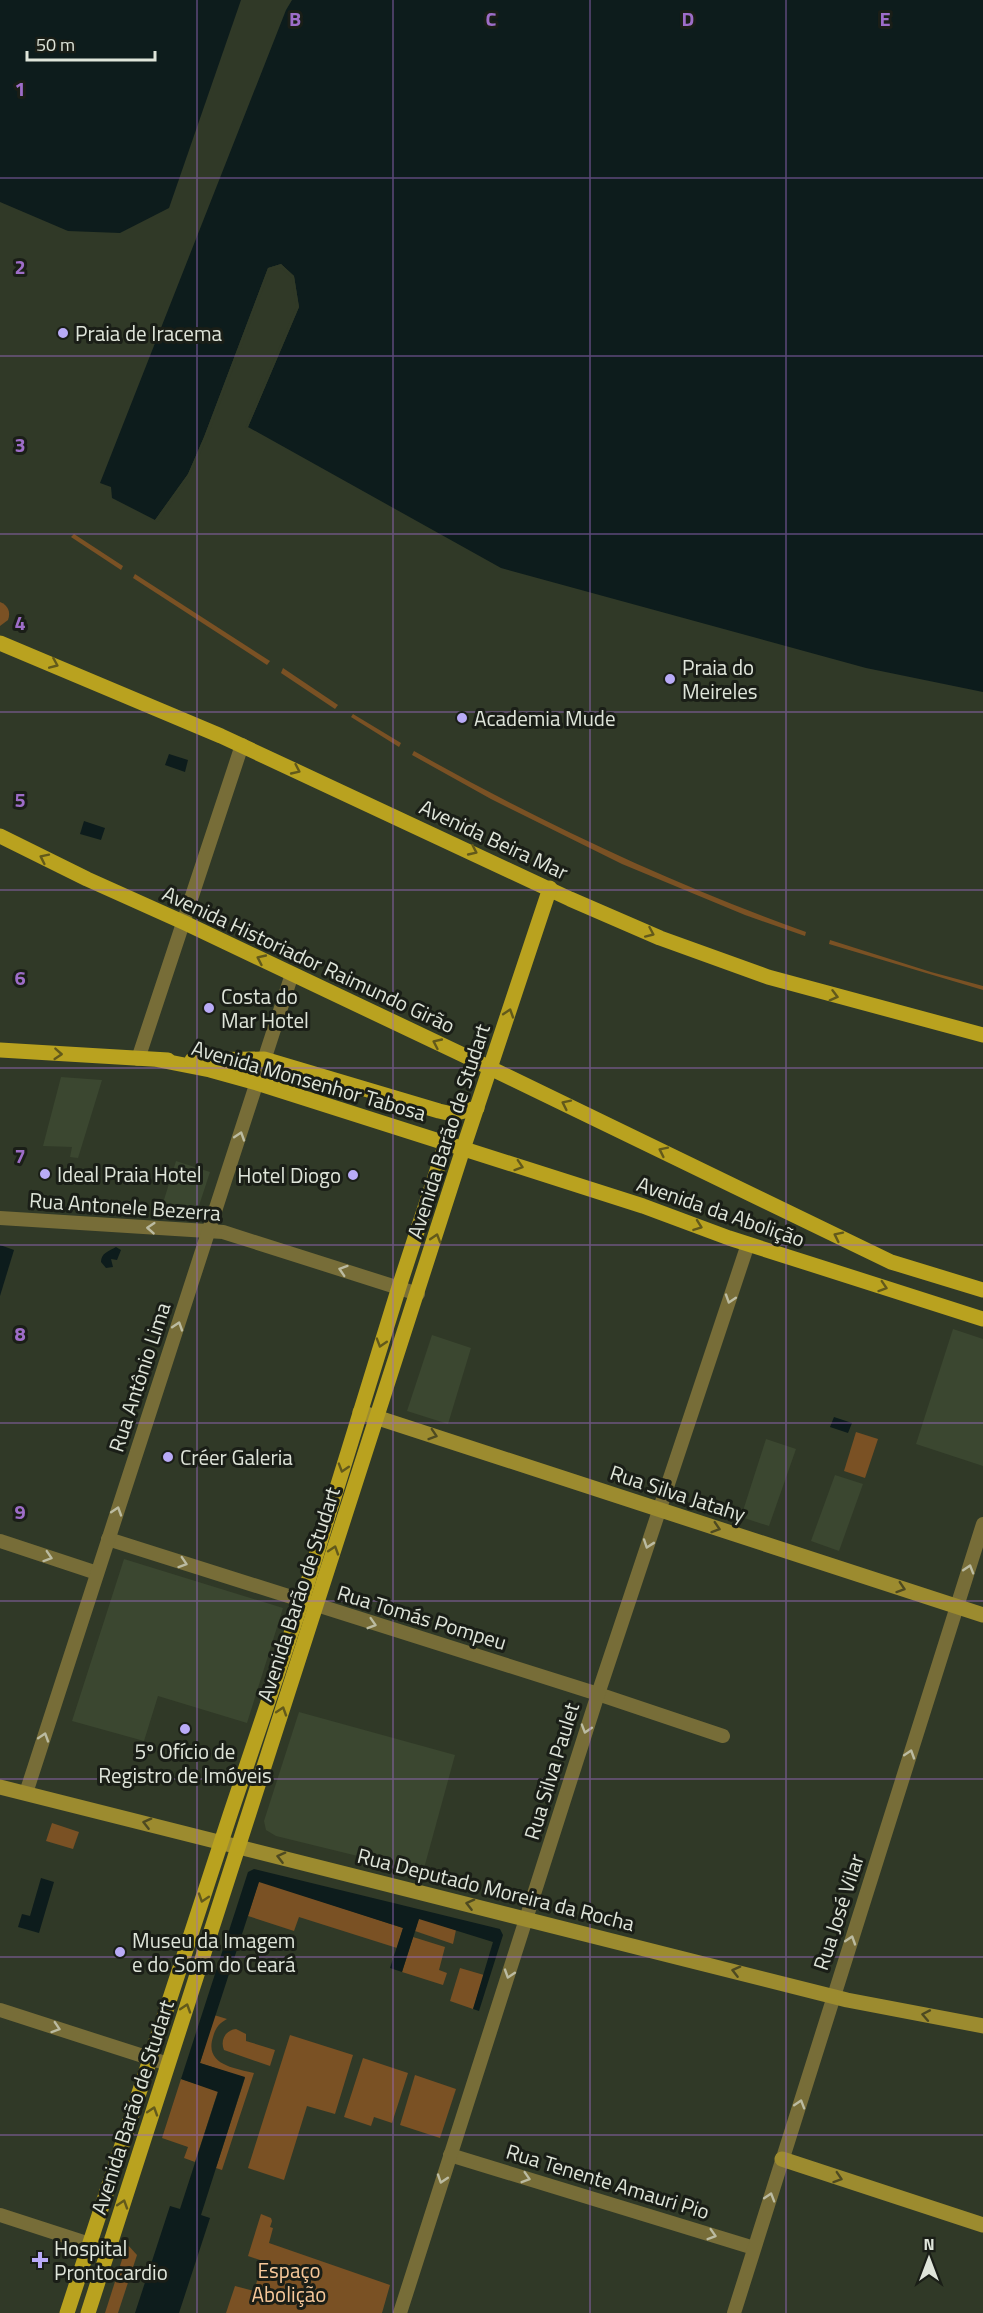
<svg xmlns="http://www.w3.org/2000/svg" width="983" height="2313" font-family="'Titillium Web',sans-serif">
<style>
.built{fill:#3b4730}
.green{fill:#7a5124}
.water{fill:#0d1c1c}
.pier{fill:#303927}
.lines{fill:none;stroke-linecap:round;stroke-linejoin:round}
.street{stroke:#776d38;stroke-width:14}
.secondary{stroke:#9c8b2f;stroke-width:15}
.primary{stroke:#b9a21f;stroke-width:15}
.oneway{stroke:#62591b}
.oneway2{stroke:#bbbba1}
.oneway3{stroke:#4e4a21}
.grid{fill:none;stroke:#9e6dc8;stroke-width:1.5;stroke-opacity:0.55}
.poi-dot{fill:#b9abf7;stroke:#1a1e17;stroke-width:2}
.labels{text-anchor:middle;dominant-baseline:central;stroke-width:6;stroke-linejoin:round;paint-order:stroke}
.poi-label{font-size:21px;fill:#dfe5da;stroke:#1a1e17;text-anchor:start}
.street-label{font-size:21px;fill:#dfe5da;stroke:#1a1e17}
.park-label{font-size:21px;fill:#f7c89a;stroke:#1a1e17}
.grid-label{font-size:20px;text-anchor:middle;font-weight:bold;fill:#9e6dc8;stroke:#1a1e17;stroke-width:6;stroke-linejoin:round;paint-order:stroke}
</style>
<rect width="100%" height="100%" fill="#303927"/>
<g class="built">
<polygon points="61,1077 102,1080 78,1158 70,1157 72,1147 43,1146"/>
<polygon points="176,1161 210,1172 194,1221 185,1218 159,1216"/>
<polygon points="953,1329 983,1339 983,1466 916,1444"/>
<polygon points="432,1335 471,1348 448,1424 407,1411"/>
<polygon points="766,1439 796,1449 769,1526 741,1517"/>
<polygon points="835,1475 863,1484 839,1551 811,1541"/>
<polygon points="124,1559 283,1608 247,1723 158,1696 144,1741 72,1721"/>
<polygon points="299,1712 455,1755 423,1872 276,1836 266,1830 264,1821"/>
</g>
<g class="green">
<polygon points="74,534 123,566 121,570 71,537"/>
<polygon points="135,574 270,661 267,665 133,578"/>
<path d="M0,602C8,605 11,612 8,620L0,626Z"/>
<polygon points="283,668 338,705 335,709 281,673"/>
<polygon points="353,714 401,743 399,747 351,717"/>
<path d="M414,751C540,822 670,883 806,932L805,936L745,915L622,864L491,799L412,755Z"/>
<polygon points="830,940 931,972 983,986 983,990 829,944"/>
<polygon points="856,1432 878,1439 865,1478 844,1471"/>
<polygon points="52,1823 79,1832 73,1849 46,1841"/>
<polygon points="259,1881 403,1928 397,1948 299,1917 294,1931 248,1916"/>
<polygon points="419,1918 456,1930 453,1944 415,1931"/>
<polygon points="413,1937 445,1947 439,1970 447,1973 443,1985 402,1972"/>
<polygon points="460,1968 484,1975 473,2009 450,2001"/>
<path d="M214,2015L227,2019C219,2023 215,2029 213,2037C204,2065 235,2068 254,2073L222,2170L216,2168L245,2078L200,2063Z"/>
<path d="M236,2029L246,2034V2041L275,2050L270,2066L224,2050C220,2041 225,2030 236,2029Z"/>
<polygon points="290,2035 353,2055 335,2114 307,2106 284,2180 248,2168"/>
<polygon points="363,2058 408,2073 392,2123 374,2117 371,2126 344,2117"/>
<polygon points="415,2075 456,2089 440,2138 400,2125"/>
<polygon points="181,2079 218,2091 195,2162 184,2158 188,2147 162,2138"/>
<polygon points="261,2214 271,2218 272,2221 270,2227 273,2228 269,2243 390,2285 382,2313 226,2313 235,2286 254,2291 263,2261 248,2256"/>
<polygon points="127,2244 137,2255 118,2313 105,2313"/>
</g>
<g class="water">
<polygon points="0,0 241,0 169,208 120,233 68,231 0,202"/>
<polygon points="292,0 983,0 983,692 866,668 501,568 248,427 299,307 294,276 281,264 268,268 204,437 188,474 155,520 112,498 111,487 100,483 286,10"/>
<polygon points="169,754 188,760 185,772 165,765"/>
<polygon points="84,821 105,828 101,840 80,834"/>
<polygon points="0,1245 14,1250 0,1296"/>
<path d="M116,1247L121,1250L117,1260L111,1259L113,1267L106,1268L101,1262C101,1253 109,1251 116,1247Z"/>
<polygon points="834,1417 852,1423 848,1433 830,1427"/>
<polygon points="254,1869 500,1929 503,1935 479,2011 473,2009 493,1942 419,1919 402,1972 390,1968 403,1928 259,1882 200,2063 245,2077 201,2215 210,2218 179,2313 135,2313 170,2206 180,2209 218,2092 181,2079 248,1872"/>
<polygon points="41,1878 54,1882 39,1933 18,1927 22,1914 30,1916"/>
</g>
<polygon class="pier" points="281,264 294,276 299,307 248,427 245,429 296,307 292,278 281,268 270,270 207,438 190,475 158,522 155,520 188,474 204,437 268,268"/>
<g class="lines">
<g class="street">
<polyline points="138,1059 242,745"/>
<polyline points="0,1218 223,1232 418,1294"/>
<polyline points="108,1539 598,1694 723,1736"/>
<polyline points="0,1541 97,1573"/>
<polyline points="26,1793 292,974"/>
<polyline points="0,2010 168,2064"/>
<polyline points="450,2155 754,2248"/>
<polyline points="0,2215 108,2250"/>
<polyline points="400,2313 598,1694 748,1244"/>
<polyline points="734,2313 983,1524"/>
</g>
<g class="secondary">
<polyline points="360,1412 983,1615"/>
<polyline points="0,1787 847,2000 983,2026"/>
<polyline points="782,2159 983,2225"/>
</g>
<g class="primary">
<polyline points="0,643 221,736 570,899 660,938 768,977 983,1035"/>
<polyline points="0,836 87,879 185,923 459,1053 891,1262 983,1290"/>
<polyline points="0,1050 168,1060"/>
<polyline points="159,1060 210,1070 257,1083 643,1206 729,1238 983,1319"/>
<polyline points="192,1060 264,1059 439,1111 452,1114 477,1108"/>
<polyline points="67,2313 230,1815 302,1601 399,1287 446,1143"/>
<polyline points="88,2313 463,1149 550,888"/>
</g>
</g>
<defs><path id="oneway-chevron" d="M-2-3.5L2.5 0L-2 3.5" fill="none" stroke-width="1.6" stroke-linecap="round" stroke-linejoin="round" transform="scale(1.5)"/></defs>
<g class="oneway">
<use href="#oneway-chevron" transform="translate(54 664) rotate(23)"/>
<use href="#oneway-chevron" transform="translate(296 770) rotate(25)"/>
<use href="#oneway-chevron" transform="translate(473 851) rotate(25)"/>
<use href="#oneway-chevron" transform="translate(44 858) rotate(-154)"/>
<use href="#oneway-chevron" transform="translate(650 933) rotate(24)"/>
<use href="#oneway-chevron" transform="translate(261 959) rotate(-155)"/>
<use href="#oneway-chevron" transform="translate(834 996) rotate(15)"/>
<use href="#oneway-chevron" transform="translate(509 1013) rotate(-72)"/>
<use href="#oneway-chevron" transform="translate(437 1043) rotate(-155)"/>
<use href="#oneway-chevron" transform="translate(58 1054) rotate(4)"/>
<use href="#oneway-chevron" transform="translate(566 1104) rotate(-154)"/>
<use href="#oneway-chevron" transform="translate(663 1151) rotate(-154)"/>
<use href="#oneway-chevron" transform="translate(519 1166) rotate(18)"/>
<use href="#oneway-chevron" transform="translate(698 1226) rotate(20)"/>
<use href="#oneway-chevron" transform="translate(838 1236) rotate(-154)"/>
<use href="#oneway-chevron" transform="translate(436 1238) rotate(-73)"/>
<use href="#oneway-chevron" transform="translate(883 1287) rotate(18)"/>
<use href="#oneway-chevron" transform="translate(381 1343) rotate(107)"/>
<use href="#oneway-chevron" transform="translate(343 1468) rotate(107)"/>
<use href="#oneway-chevron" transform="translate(334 1550) rotate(-72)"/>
<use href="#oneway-chevron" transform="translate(282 1711) rotate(-72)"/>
<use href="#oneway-chevron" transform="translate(203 1898) rotate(108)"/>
<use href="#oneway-chevron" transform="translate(186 2008) rotate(-72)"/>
<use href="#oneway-chevron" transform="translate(153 2111) rotate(-72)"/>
<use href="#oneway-chevron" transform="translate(123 2204) rotate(-72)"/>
</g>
<g class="oneway2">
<use href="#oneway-chevron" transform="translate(240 1136) rotate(-72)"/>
<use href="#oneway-chevron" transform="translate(151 1228) rotate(-176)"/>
<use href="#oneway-chevron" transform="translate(343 1270) rotate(-162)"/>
<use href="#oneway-chevron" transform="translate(730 1299) rotate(108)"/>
<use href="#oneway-chevron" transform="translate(178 1326) rotate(-72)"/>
<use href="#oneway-chevron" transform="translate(117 1511) rotate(-72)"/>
<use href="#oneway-chevron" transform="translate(648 1544) rotate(109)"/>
<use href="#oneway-chevron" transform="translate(48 1557) rotate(18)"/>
<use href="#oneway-chevron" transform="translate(183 1563) rotate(18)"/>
<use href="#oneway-chevron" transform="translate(969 1569) rotate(-73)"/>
<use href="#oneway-chevron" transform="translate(372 1624) rotate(17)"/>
<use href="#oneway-chevron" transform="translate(586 1729) rotate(107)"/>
<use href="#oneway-chevron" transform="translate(44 1737) rotate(-72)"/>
<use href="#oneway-chevron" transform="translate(910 1754) rotate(-72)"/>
<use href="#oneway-chevron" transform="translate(851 1940) rotate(-72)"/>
<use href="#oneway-chevron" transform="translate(509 1974) rotate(108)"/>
<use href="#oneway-chevron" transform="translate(56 2028) rotate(18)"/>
<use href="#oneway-chevron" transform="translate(800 2104) rotate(-73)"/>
<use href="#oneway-chevron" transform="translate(526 2178) rotate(17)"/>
<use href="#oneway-chevron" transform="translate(442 2179) rotate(108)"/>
<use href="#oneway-chevron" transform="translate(770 2197) rotate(-73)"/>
<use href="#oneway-chevron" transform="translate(712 2235) rotate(17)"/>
</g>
<g class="oneway3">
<use href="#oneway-chevron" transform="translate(433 1435) rotate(18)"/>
<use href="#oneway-chevron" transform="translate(716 1528) rotate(18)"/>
<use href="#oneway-chevron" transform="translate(901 1588) rotate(18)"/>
<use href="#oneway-chevron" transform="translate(147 1823) rotate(-166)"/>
<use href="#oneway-chevron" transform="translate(281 1857) rotate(-166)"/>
<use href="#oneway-chevron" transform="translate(470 1904) rotate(-166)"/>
<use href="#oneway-chevron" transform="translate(736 1971) rotate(-166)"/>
<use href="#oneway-chevron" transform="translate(926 2015) rotate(-169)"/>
<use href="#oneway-chevron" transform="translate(838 2178) rotate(18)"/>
</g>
<path class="grid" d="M197,0V2313M393,0V2313M590,0V2313M786,0V2313M0,178H983M0,356H983M0,534H983M0,712H983M0,890H983M0,1068H983M0,1245H983M0,1423H983M0,1601H983M0,1779H983M0,1957H983M0,2135H983"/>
<g class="poi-dot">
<circle cx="63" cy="333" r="6"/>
<circle cx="670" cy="679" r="6"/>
<circle cx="462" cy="718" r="6"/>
<circle cx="209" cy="1008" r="6"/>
<circle cx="45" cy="1174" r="6"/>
<circle cx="353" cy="1175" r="6"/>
<circle cx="168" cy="1457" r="6"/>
<circle cx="185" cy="1729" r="6"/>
<circle cx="120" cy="1952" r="6"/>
<path d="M37 2251h6v6h6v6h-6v6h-6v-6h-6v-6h6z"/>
</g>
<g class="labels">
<g class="poi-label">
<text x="75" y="333">Praia de Iracema</text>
<text x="682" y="667">Praia do<tspan x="682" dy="24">Meireles</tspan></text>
<text x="474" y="718">Academia Mude</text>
<text x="221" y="996">Costa do<tspan x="221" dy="24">Mar Hotel</tspan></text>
<text x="57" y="1174">Ideal Praia Hotel</text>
<text x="341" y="1175" text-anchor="end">Hotel Diogo</text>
<text x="180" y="1457">Créer Galeria</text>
<text x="185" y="1751" text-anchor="middle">5º Ofício de<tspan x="185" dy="24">Registro de Imóveis</tspan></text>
<text x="132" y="1940">Museu da Imagem<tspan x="132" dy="24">e do Som do Ceará</tspan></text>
<text x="54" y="2248">Hospital<tspan x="54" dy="24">Prontocardio</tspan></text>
</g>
<g class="street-label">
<text transform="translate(494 839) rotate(25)">Avenida Beira Mar</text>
<text transform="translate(309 959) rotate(25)">Avenida Historiador Raimundo Girão</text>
<text transform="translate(309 1080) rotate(16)">Avenida Monsenhor Tabosa</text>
<text transform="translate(448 1131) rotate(-72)">Avenida Barão de Studart</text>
<text transform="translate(125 1206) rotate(4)">Rua Antonele Bezerra</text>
<text transform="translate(721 1211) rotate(19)">Avenida da Abolição</text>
<text transform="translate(139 1377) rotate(-72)">Rua Antônio Lima</text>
<text transform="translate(678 1493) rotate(18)">Rua Silva Jatahy</text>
<text transform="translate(298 1594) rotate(-72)">Avenida Barão de Studart</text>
<text transform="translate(422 1617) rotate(17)">Rua Tomás Pompeu</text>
<text transform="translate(551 1771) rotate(-73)">Rua Silva Paulet</text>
<text transform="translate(496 1889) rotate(14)">Rua Deputado Moreira da Rocha</text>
<text transform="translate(838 1912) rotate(-72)">Rua José Vilar</text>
<text transform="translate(132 2107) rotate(-72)">Avenida Barão de Studart</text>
<text transform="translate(608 2181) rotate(17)">Rua Tenente Amauri Pio</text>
</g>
<g class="park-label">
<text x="289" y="2270">Espaço<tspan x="289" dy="24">Abolição</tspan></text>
</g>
</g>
<g class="grid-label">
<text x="295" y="26">B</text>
<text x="491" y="26">C</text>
<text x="688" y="26">D</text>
<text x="885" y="26">E</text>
<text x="20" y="96">1</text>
<text x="20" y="274">2</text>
<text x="20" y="452">3</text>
<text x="20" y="630">4</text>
<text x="20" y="807">5</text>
<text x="20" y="985">6</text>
<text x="20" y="1163">7</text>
<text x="20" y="1341">8</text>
<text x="20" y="1519">9</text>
</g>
<g transform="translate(929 2259)" stroke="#1a1e17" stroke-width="4.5" paint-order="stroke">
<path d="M0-4.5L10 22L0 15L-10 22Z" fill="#dfe5da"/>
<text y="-9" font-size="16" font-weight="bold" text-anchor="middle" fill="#dfe5da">N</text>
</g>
<path d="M27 51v9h128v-9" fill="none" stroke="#dfe5da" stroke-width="3"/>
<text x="36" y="51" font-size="18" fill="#dfe5da" stroke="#1a1e17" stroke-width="4.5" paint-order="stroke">50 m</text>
</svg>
